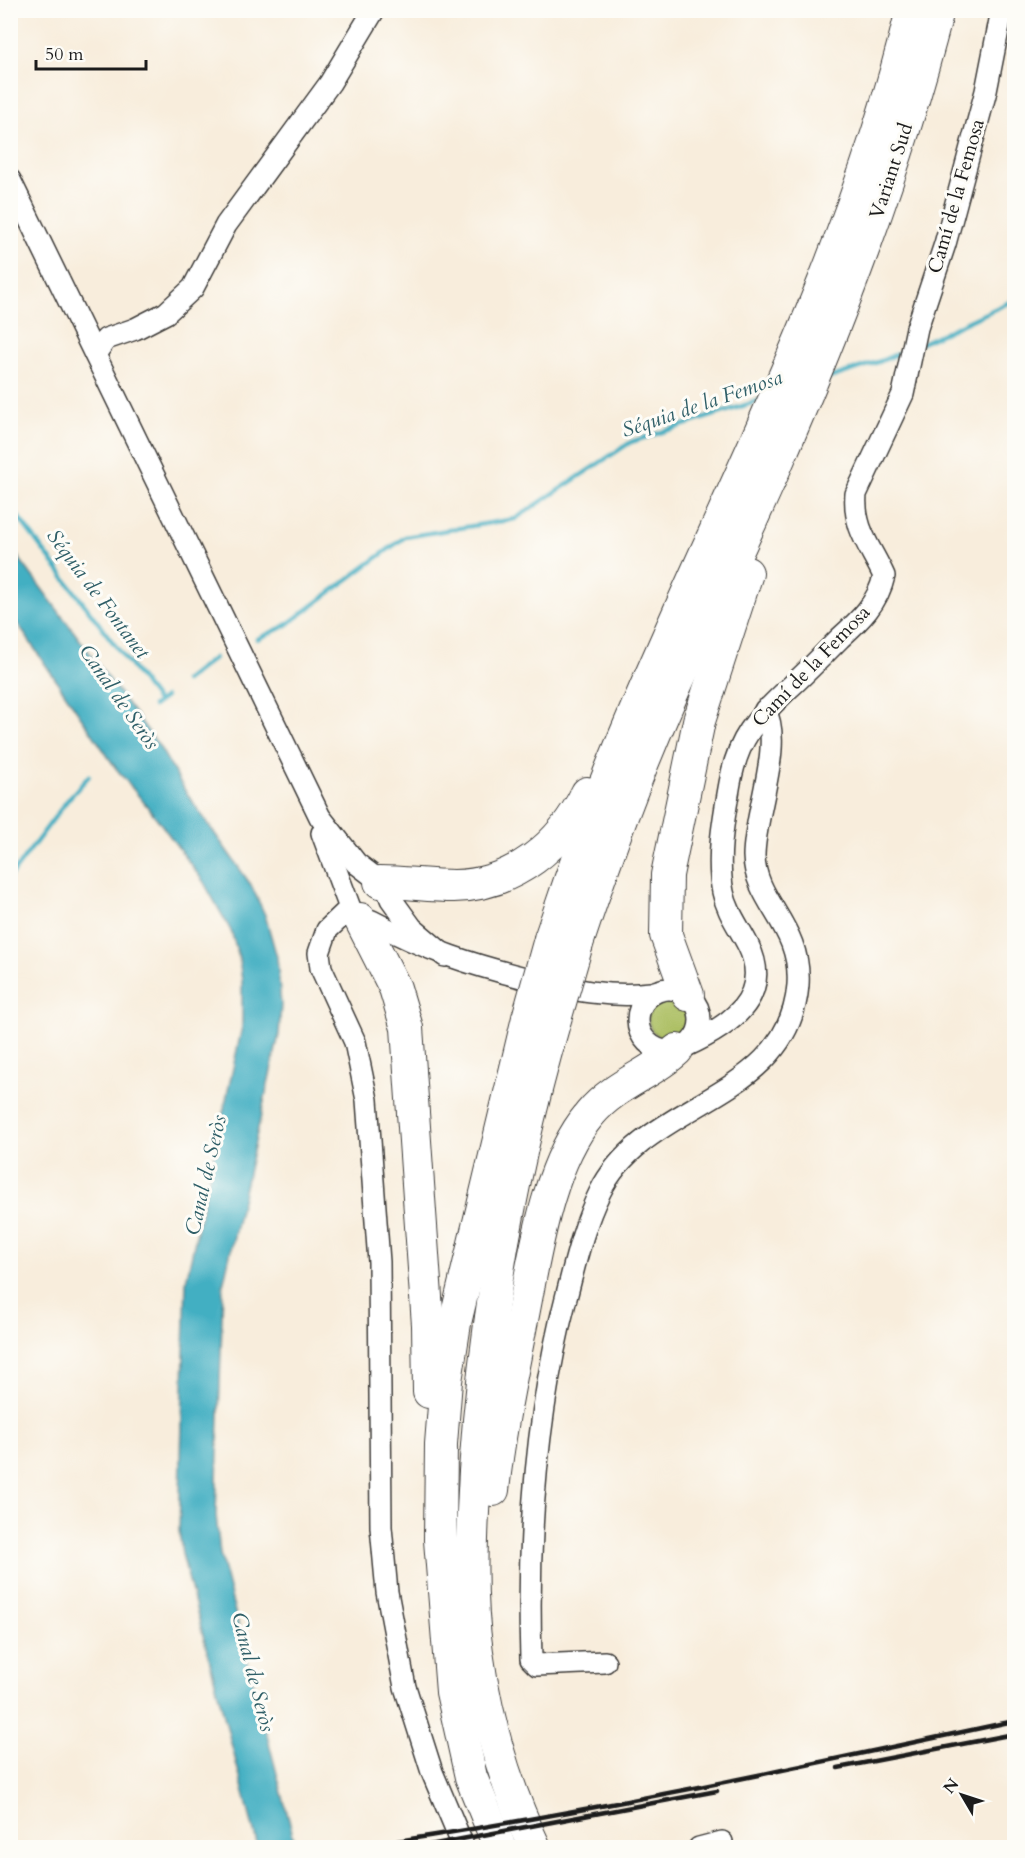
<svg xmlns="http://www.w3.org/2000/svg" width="1025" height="1858" font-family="Cardo,serif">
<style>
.green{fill:#adc065;stroke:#646e40;stroke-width:1.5}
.water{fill:#43afc2;stroke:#30666f;stroke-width:1.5}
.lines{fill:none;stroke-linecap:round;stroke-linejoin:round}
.stream{stroke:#43afc2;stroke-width:4.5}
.minor-casing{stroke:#3d3b39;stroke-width:24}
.highway-casing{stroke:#3d3b39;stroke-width:34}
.minor{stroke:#fff;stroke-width:21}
.highway{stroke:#fff;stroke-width:32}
.rail{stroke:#1c1c1c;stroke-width:4.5}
.highway-bridge-casing{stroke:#3d3b39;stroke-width:34;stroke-linecap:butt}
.highway-bridge{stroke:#fff;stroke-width:32}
.labels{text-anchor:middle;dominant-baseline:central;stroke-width:6;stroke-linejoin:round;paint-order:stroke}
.street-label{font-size:20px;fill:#1c1c1c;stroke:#fdfcf7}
.water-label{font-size:21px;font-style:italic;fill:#2e5e67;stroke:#fdfcf7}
</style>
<rect width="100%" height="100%" fill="#fdfcf7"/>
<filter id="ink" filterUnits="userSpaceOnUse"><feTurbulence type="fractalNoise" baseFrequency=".0167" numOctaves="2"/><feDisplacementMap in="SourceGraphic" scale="12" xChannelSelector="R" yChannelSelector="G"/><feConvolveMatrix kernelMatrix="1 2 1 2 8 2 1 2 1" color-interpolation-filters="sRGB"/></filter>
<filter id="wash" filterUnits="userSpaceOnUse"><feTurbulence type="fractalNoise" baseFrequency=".008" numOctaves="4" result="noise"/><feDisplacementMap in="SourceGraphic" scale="24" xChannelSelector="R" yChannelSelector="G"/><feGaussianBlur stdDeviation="1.35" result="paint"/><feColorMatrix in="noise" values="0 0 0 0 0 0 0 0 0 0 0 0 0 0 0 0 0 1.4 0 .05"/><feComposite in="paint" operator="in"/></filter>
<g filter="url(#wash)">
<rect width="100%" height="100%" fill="#f8eddc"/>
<circle class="green" cx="669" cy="1019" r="21"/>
<polygon class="water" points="10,546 159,746 187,794 251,885 265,915 277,957 281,1005 279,1035 223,1285 216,1515 220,1554 296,1847 258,1847 182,1554 179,1530 186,1281 242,1027 242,981 239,958 231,931 203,881 155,816 115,767 11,614"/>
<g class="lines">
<g class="stream">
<polyline points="922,343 1014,300"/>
<polyline points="826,379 881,361 906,350"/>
<polyline points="10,506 158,702"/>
<polyline points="257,639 285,626 405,537 515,519 631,442 761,400"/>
<polyline points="185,681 214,658"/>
<polyline points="153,706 165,697"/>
<polyline points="10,877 69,798 89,776"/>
</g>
</g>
</g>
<g filter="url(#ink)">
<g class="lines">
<defs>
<g id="minor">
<polyline points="10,180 320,817 356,863 386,886 391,899 412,928 445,956"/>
<polyline points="95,354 106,339 135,329 166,313 193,288 226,225 330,83 374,10"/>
<polyline points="322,833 350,908 359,918"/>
<polyline points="350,908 327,930 319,953 321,968 355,1042 367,1100 379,1262 381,1527 387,1592 405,1687 432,1772 464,1848"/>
<path d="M372,921C428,951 472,965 533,980C573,990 610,998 651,993"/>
<circle cx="669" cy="1020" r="31"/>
<path d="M686,1046C728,1027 774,997 748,945C739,927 727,912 723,892C716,857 724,817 730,783C738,737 756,720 788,689C806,673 823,655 840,638C860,620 878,603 884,576C871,547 853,529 856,494L903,394L917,328L945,244L986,91L1002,10"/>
<path d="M605,1662L537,1665L531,1659C527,1536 536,1412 567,1294C576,1259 584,1224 600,1192C645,1099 789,1101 798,985C802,926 755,903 754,856C754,814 784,745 765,710"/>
<polyline points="699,1848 722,1842"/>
</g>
<g id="highway">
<path d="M380,882C405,882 429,886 454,886C514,885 562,845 587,793"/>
<polyline points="360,919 395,988 407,1028 428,1325 429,1392"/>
<path d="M550,939C569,884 587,828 609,774C712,520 848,279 912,10"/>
<path d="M577,944C604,862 633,782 668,703C702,625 740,548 774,470C840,319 897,170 938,10"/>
<polyline points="688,995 666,935 667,875 699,721 747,573"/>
<path d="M493,1490C499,1433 511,1376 522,1320C535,1255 547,1165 590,1114C615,1084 650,1075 677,1050"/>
<polyline points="500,1848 471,1777 452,1692 440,1540 441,1444 446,1381 455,1323 528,1018"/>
<path d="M535,1848C506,1787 486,1719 477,1652C468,1593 472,1530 475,1471C485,1319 512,1169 554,1023"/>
</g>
</defs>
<use href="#minor" class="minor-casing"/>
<use href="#highway" class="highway-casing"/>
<use href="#minor" class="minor"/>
<use href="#highway" class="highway"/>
<g class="rail">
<polyline points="838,1768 1014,1734"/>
<path d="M351,1848C573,1816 795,1768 1014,1721"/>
<polyline points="414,1848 717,1791"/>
</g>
<defs>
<g id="highway-bridge">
<polyline points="528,1018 550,939"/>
<polyline points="554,1023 577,944"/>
</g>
</defs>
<use href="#highway-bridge" class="highway-bridge-casing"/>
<use href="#highway-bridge" class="highway-bridge"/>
</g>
</g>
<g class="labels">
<g class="street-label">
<text transform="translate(891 171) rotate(-72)">Variant Sud</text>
<text transform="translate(956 196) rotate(-74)">Camí de la Femosa</text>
<text transform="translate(811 666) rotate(-46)">Camí de la Femosa</text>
</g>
<g class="water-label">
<text transform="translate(702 404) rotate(-19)">Séquia de la Femosa</text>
<text transform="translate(98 594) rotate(53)">Séquia de Fontanet</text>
<text transform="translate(119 697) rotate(55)">Canal de Seròs</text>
<text transform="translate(206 1175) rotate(-77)">Canal de Seròs</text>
<text transform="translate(253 1672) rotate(76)">Canal de Seròs</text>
</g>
</g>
<rect width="1025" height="1858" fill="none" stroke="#fdfcf7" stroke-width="36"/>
<g transform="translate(962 1795) rotate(309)" stroke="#fdfcf7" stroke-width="4.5" paint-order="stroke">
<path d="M0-4.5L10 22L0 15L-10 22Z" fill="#1c1c1c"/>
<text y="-9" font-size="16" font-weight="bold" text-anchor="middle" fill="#1c1c1c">N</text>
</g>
<path d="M36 60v9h110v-9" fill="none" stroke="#1c1c1c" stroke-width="3"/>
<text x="45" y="60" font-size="18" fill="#1c1c1c" stroke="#fdfcf7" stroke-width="4.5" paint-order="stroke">50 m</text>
</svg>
